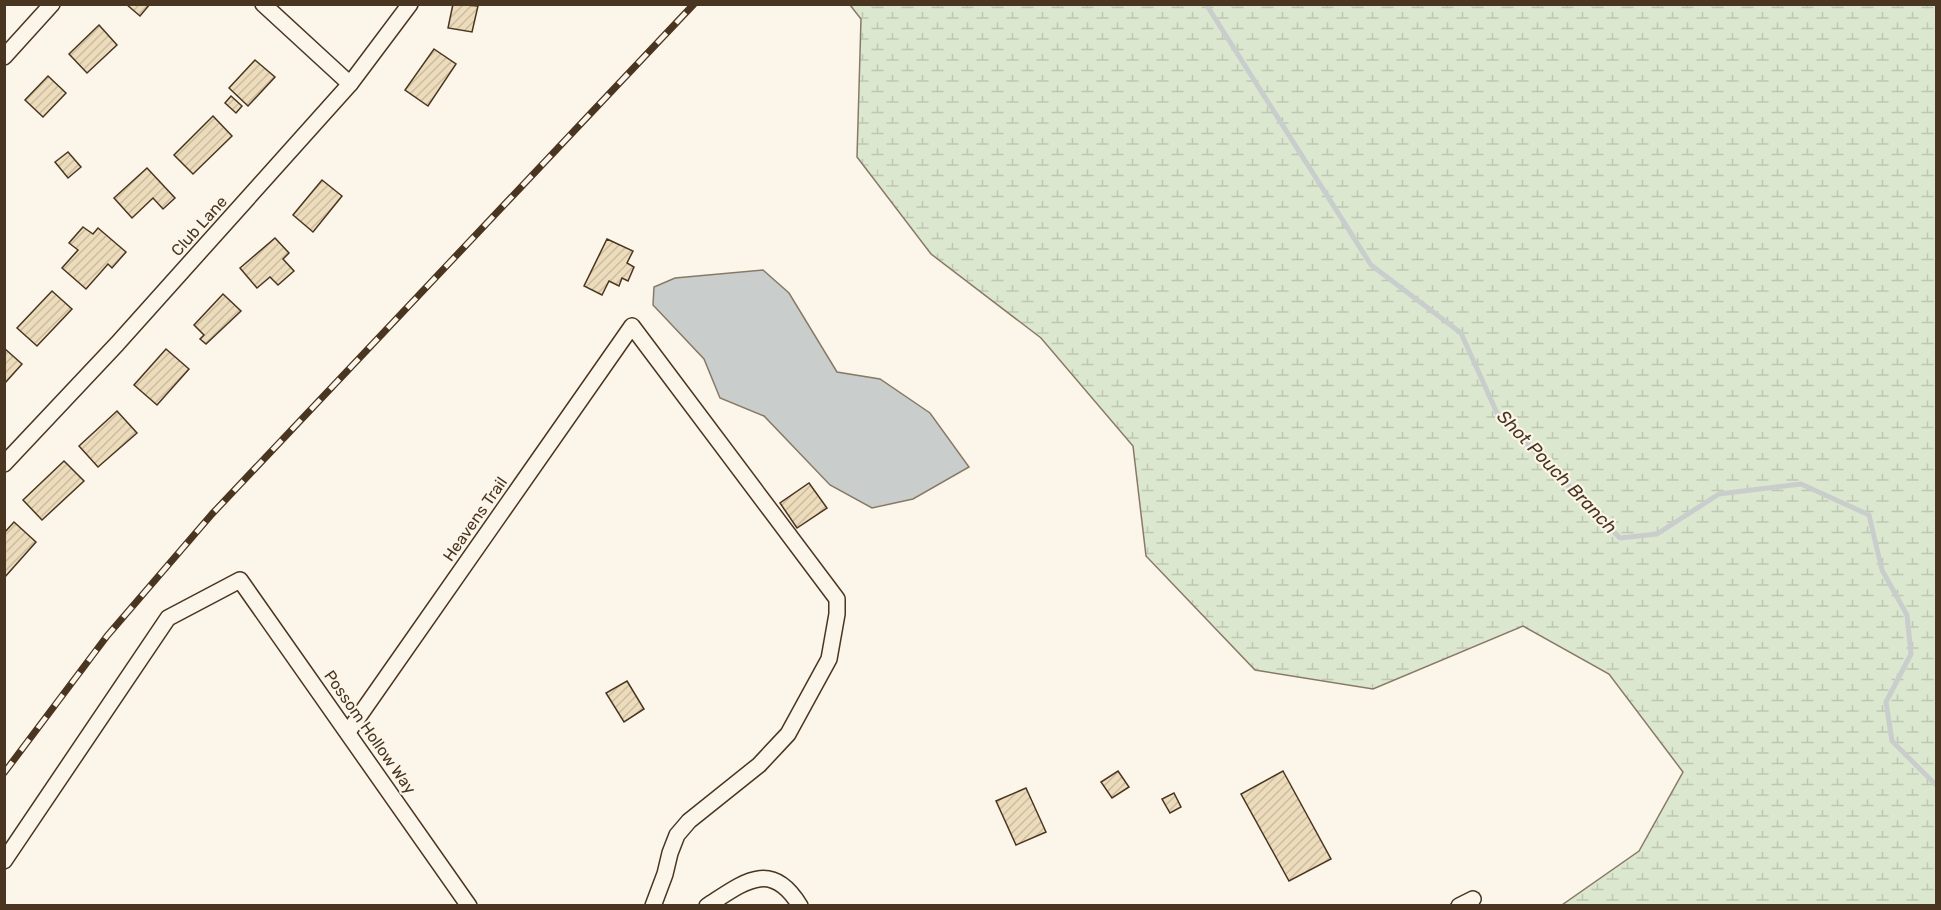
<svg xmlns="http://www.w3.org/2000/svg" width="1941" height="910" font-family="Rubik,sans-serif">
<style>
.wetland{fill:url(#wetland-marsh);stroke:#887966;stroke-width:1.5}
.water{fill:#c9cecd;stroke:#887966;stroke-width:1.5}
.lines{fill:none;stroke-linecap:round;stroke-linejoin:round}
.stream{stroke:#c9cecd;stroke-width:5}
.building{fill:url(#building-hatch);stroke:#4a3520;stroke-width:1.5}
.minor-casing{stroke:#4a3520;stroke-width:18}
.minor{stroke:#fbf6e9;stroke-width:15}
.rail-casing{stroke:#4a3520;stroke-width:7}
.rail{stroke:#fbf6e9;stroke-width:4.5;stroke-dasharray:14;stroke-linecap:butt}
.labels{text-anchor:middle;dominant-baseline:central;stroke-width:4.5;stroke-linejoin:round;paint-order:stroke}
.street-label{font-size:16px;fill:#4a3520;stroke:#fbf6e9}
.water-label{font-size:18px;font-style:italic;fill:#4a3520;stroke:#fbf6e9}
</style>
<defs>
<pattern id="wetland-marsh" width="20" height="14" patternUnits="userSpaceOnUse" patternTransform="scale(1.5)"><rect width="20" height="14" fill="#dce7d0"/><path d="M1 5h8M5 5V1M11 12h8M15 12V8" fill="none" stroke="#bec7b2"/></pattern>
<pattern id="building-hatch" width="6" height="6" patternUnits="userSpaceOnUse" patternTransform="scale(1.5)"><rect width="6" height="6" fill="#ecdcbc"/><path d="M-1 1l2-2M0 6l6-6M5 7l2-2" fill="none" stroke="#ccbda1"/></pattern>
</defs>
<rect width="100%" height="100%" fill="#fbf6e9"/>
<polygon class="wetland" points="850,5 1936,5 1936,905 1562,905 1639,851 1683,772 1609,674 1523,626 1373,689 1255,670 1146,556 1133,446 1041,338 931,254 857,157 861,19"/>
<polygon class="water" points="763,270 789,293 837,372 880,379 930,413 969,467 913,499 872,508 830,485 764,416 720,398 704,359 653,305 654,287 675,278"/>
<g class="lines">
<polyline class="stream" points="1206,4 1371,265 1461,333 1497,413 1620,538 1657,534 1719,494 1801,484 1869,515 1882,570 1907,615 1911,654 1886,702 1892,741 1936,785"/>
</g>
<g class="building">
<polygon points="126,4 150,4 140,16"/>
<polygon points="453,4 478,6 472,32 448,28"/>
<polygon points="99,25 117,45 87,73 69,54"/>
<polygon points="434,49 456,64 428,106 405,90"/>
<polygon points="255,60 275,77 248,106 229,88"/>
<polygon points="48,76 66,93 43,117 25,100"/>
<polygon points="231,96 242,106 236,113 225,103"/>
<polygon points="213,116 232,136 193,174 174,155"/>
<polygon points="68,152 81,167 68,178 55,162"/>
<polygon points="147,168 175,198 163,209 153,198 132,218 114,198"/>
<polygon points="322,180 342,196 313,232 293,215"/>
<polygon points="83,227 93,234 98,228 126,252 112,268 108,264 86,289 62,268 78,250 69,243"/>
<polygon points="275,238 289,253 283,259 294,271 278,285 270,277 257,288 240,268"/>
<polygon points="607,239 633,251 627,263 634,267 628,281 622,278 619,286 609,281 602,295 584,286"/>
<polygon points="52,291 72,309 37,346 17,328"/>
<polygon points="223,294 241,311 206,344 200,339 204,335 194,325"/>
<polygon points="4,348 22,364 5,383 4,383"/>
<polygon points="166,349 189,369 157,405 134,385"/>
<polygon points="117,411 137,433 98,467 79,446"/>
<polygon points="64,461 84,481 42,520 23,500"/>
<polygon points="809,483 827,508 797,528 780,503"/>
<polygon points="14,522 36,542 4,578 4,533"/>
<polygon points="627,681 644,709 624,722 606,693"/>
<polygon points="1118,771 1129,787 1112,798 1101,782"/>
<polygon points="1283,771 1331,859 1289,881 1241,794"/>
<polygon points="1026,788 1046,832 1016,845 996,801"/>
<polygon points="1174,793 1181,807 1170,813 1162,799"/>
</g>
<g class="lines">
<defs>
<g id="minor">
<polyline points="263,4 350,84"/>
<polyline points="4,57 52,4"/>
<polyline points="4,464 117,344 350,84 410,4"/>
<polyline points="348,732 632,326 837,599 837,614 829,659 788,734 759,765 689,821 677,835 670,853 665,874 653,906"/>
<polyline points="4,861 168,618 240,580 469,906"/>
<path d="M707,906C743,883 771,858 800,906"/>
<polyline points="1459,906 1473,899"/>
</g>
</defs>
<use href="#minor" class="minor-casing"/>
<use href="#minor" class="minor"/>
<defs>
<polyline id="rail" points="4,773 107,636 212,514 694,4"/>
</defs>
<use href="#rail" class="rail-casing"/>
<use href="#rail" class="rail"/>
</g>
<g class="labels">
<g class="street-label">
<text transform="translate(199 226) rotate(-48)">Club Lane</text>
<text transform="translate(475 519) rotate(-55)">Heavens Trail</text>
<text transform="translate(370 732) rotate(55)">Possom Hollow Way</text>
</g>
<g class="water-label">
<text transform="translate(1557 472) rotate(46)">Shot Pouch Branch</text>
</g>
</g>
<rect width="1941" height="910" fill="none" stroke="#4a3520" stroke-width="12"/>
</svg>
